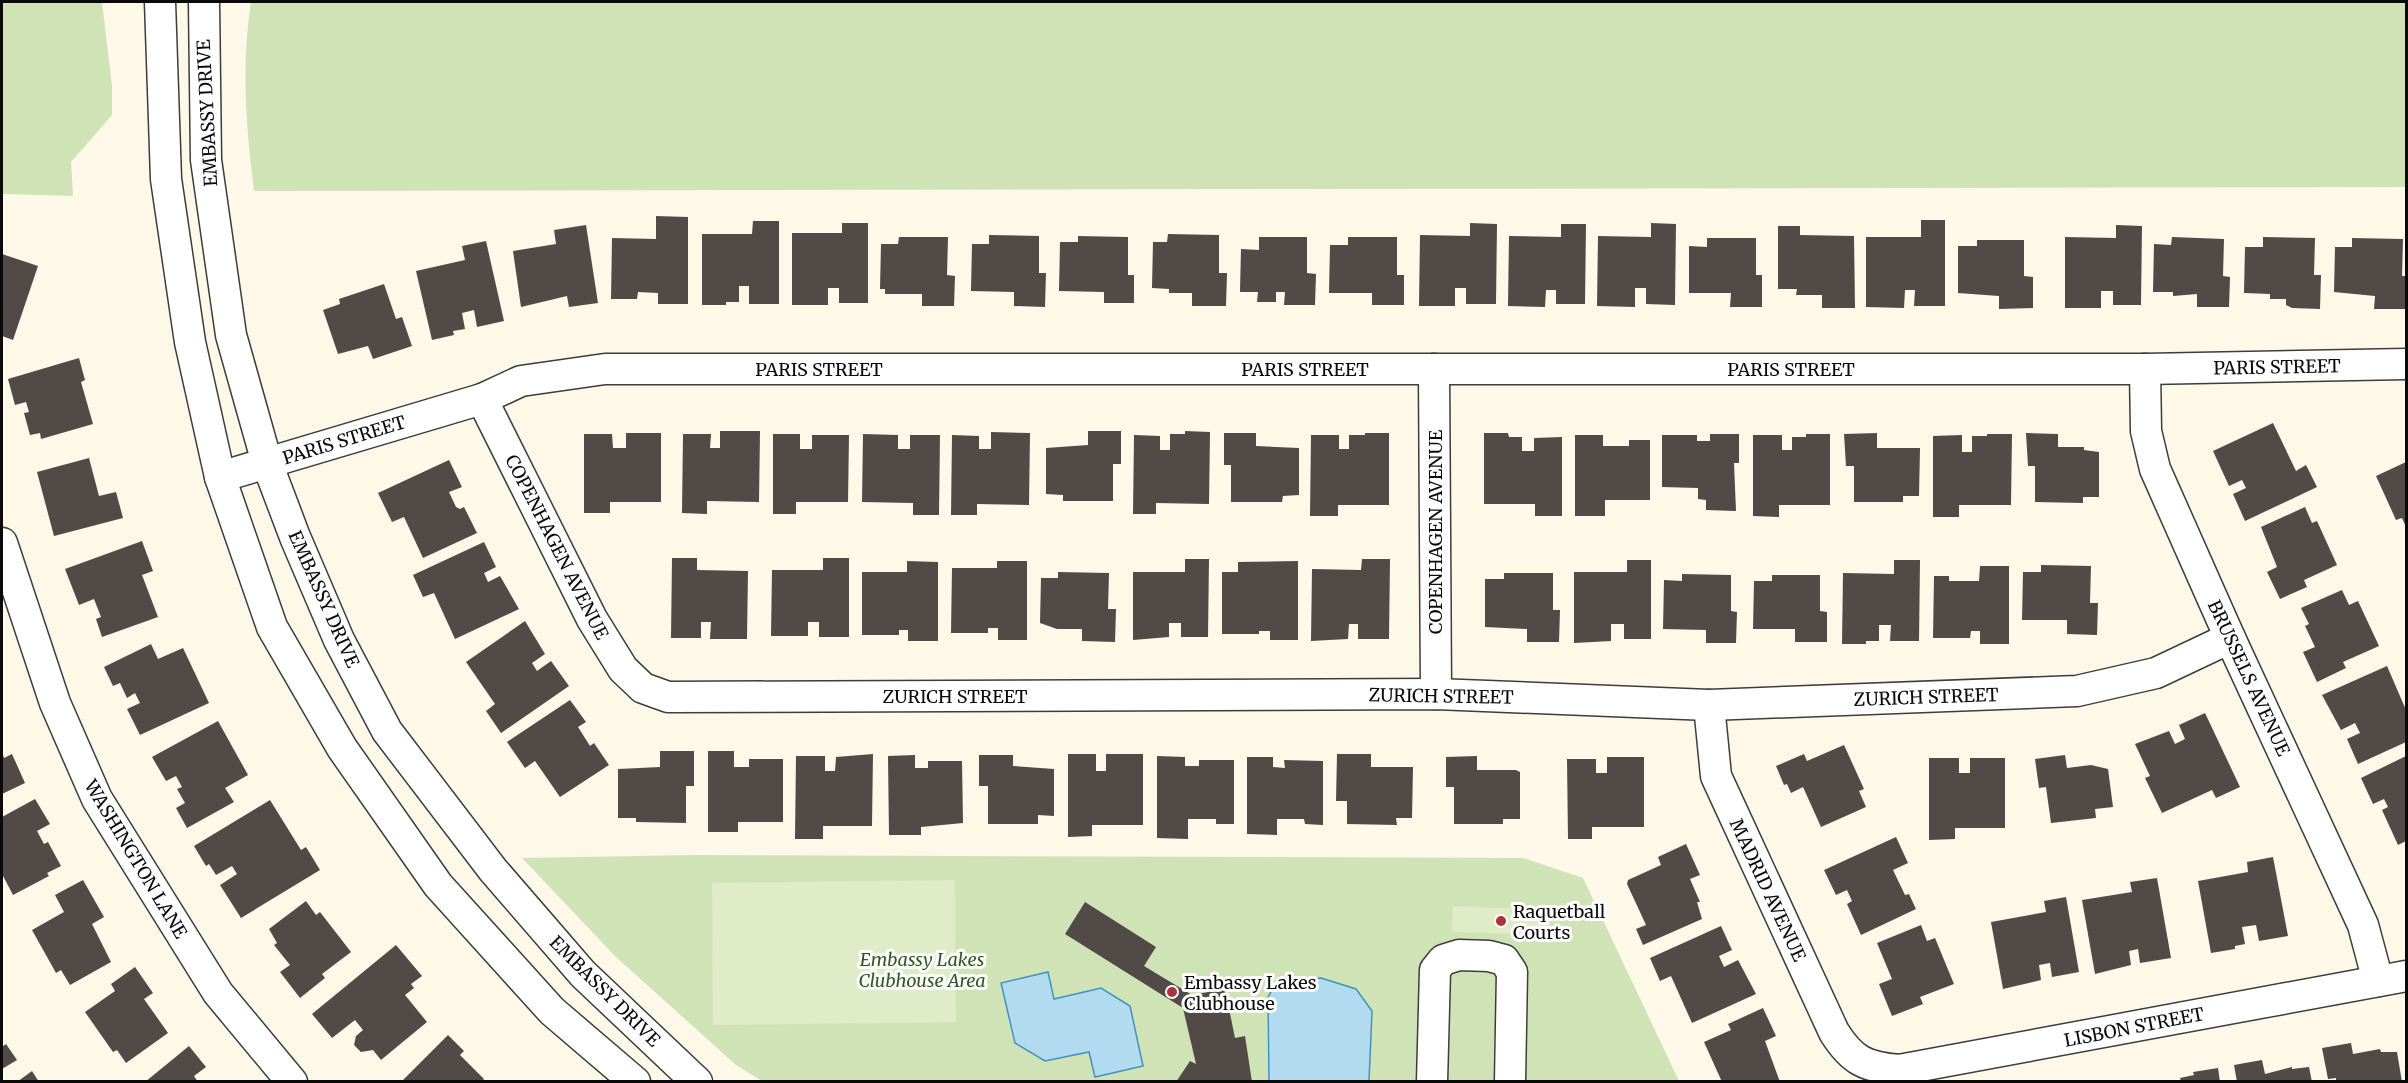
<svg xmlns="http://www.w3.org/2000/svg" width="2408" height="1083" font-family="Merriweather,serif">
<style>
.green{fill:#d0e3b6}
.pitch{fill:#e0ebc7}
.water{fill:#b2dbef;stroke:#4193bf;stroke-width:1.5}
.building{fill:#514a47}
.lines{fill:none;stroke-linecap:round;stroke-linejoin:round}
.minor-casing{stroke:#3d3d3d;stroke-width:33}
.minor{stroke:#fff;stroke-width:30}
.poi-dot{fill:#aa313d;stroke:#fff;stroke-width:2}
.labels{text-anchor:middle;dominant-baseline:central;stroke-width:6;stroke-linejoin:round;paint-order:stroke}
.street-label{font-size:18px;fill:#0a0a0a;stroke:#fff}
.poi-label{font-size:18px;fill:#0a0a0a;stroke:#fff;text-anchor:start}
.park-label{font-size:18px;font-style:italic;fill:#305922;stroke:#fff}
</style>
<rect width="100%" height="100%" fill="#fdf8e8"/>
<g class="green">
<polygon points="2,2 102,2 112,86 112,115 71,162 73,196 2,194"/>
<path d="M251,2H2406V187L254,191C246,128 241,65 251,2Z"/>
<polygon points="696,855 1523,858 1583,878 1679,1081 762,1081 736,1065 616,957 522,858"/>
</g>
<g class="pitch">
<polygon points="955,880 956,1022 713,1025 712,883"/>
<polygon points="1453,906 1551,910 1550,935 1452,932"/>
</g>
<g class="water">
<polygon points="1048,972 1054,999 1101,988 1130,1006 1143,1066 1095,1077 1089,1052 1045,1061 1015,1043 1001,983"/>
<polygon points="1321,978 1356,989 1372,1011 1369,1081 1269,1081 1268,997 1278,980"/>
</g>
<g class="building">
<polygon points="656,216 688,217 688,304 658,304 658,293 638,292 637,299 611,299 612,238 656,239"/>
<polygon points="1921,220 1945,220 1945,306 1914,306 1915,290 1905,290 1904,308 1866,307 1866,237 1921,237"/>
<polygon points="753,221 779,221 779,304 749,304 749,286 739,286 739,302 726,302 726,305 702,305 702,234 752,234"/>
<polygon points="842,223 868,223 868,303 839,303 839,288 828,288 828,305 792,305 792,233 842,233"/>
<polygon points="1470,223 1497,224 1496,304 1466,304 1466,288 1455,288 1455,306 1419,306 1420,235 1470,236"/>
<polygon points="1651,223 1676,224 1675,305 1646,304 1646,288 1635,288 1635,307 1597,306 1598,236 1651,237"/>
<polygon points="1561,224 1586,224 1585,304 1556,304 1556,290 1546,290 1545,307 1508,306 1509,236 1561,237"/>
<polygon points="586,225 598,303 569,307 567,296 521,307 513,251 556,244 554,230"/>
<polygon points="2116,225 2142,226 2141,305 2113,305 2113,291 2101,291 2101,308 2065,308 2065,237 2116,238"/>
<polygon points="1778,226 1800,226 1800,235 1854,236 1855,308 1822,308 1822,295 1796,295 1797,289 1778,289"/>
<polygon points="1168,234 1219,235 1219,273 1227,273 1226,306 1192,306 1192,293 1169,293 1169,289 1152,288 1153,242 1167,242"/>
<polygon points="989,235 1039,236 1039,273 1046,273 1045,307 1014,306 1014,292 971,291 972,244 989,244"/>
<polygon points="1078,236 1128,237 1128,275 1134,275 1134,303 1104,303 1104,292 1059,291 1060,242 1078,242"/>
<polygon points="899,237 948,237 947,275 955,276 954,306 922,306 922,294 885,294 885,289 880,289 881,244 898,244"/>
<polygon points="1259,237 1307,237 1307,273 1316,274 1315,305 1284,305 1285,292 1276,292 1276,302 1257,302 1258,292 1240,292 1241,249 1259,250"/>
<polygon points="1348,237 1397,237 1397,275 1404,275 1404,305 1372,305 1372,293 1329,293 1330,245 1348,245"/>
<polygon points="2172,237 2224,239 2223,276 2230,277 2229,307 2197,307 2197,294 2173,296 2173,292 2153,292 2154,244 2171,245"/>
<polygon points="2263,237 2315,238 2314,275 2321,275 2320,309 2292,308 2286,305 2286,299 2270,299 2270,294 2244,293 2245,247 2263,247"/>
<polygon points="1707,238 1756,238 1756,275 1762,275 1762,307 1730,307 1731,293 1689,293 1689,246 1707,247"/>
<polygon points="2352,238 2403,239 2402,276 2406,276 2406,309 2374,309 2375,296 2334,292 2335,247 2352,247"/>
<polygon points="1977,240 2024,240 2024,276 2033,277 2033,308 1999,309 1999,296 1958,293 1958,246 1977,246"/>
<polygon points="486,241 504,321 477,327 474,310 462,313 465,329 453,331 454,335 432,340 416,271 465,260 462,246"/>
<polygon points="2,254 38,266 13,340 2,336"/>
<polygon points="384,284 396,319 402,317 412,346 373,359 368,346 338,354 323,310 340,304 339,299"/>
<polygon points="79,358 85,380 81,382 93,424 41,439 40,433 30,435 24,413 29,412 26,402 15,405 8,379"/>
<polygon points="2273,423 2296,471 2306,465 2317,487 2245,521 2233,494 2246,488 2242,480 2229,486 2213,451"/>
<polygon points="720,431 760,431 759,502 707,501 707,514 682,513 683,434 711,434 710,448 720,448"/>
<polygon points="1088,431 1121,431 1121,464 1113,464 1113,501 1063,501 1063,495 1046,494 1046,448 1088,445"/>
<polygon points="1185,431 1210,432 1209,504 1156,503 1156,514 1133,514 1134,435 1160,436 1160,450 1170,450 1170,434 1185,434"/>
<polygon points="991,432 1030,433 1029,505 977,504 977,515 951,515 952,435 979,436 979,449 991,449"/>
<polygon points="626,433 661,433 661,502 610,502 610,513 584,513 584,434 612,434 613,448 626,448"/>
<polygon points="1224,433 1256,433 1256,446 1299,448 1299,495 1283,496 1282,502 1231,502 1231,465 1224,465"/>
<polygon points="1365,433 1389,433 1389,505 1338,505 1338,516 1310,516 1311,435 1339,435 1339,449 1349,449 1349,435 1365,435"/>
<polygon points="1484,433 1508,433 1509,437 1522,437 1522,451 1534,451 1534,438 1562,437 1562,516 1535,516 1535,504 1484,504"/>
<polygon points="1877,433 1877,448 1920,448 1919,496 1903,496 1903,502 1854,502 1854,466 1846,466 1844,434"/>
<polygon points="2026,433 2058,434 2058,447 2084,447 2084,450 2099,452 2099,497 2083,497 2083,503 2035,502 2035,466 2028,466"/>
<polygon points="773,434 800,434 800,449 812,449 812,435 849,435 848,502 796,502 796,514 773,514"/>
<polygon points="863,434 898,435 898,449 910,449 910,435 940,435 939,515 913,515 913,503 862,502"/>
<polygon points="1710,434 1739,434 1739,463 1734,463 1736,511 1706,510 1706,500 1698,499 1698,488 1662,487 1662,435 1697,435 1697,441 1710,441"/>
<polygon points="1806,434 1830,434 1830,505 1779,505 1779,517 1753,516 1753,435 1782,435 1782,450 1792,450 1792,437 1806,437"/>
<polygon points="1987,434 2012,434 2011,505 1959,505 1959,517 1933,517 1933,436 1962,435 1962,452 1972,452 1972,436 1987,436"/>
<polygon points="1575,435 1603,435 1603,446 1629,446 1629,440 1650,440 1650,500 1605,500 1605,516 1575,516"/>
<polygon points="89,458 99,496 116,492 123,518 54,536 37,472"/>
<polygon points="449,460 462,487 449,492 456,507 460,509 464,507 477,533 423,558 404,517 392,522 378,493"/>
<polygon points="2406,462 2406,527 2402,518 2396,520 2376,476"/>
<polygon points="2305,507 2312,523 2317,521 2337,565 2304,580 2307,587 2280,599 2267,572 2277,567 2261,527"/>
<polygon points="142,541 153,571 142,575 158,617 102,637 96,619 101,617 94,599 79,605 65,569"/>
<polygon points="484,542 496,567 484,573 488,582 500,576 519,609 455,639 434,593 423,597 413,575"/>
<polygon points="672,558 697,558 697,570 748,571 747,639 710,639 711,622 701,622 701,638 671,638"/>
<polygon points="823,558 849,558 849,637 819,637 819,622 808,622 808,636 771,636 772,570 823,570"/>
<polygon points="1185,559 1209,559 1208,637 1181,637 1181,623 1169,623 1169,637 1133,640 1133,572 1185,572"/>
<polygon points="1362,559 1390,559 1389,639 1358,639 1358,624 1349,624 1348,639 1311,641 1312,569 1361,570"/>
<polygon points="1627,560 1651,560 1651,639 1624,639 1624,624 1611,624 1611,641 1574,643 1574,572 1627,572"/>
<polygon points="1894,560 1920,560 1919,641 1890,641 1891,625 1879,625 1879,641 1866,641 1866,644 1842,644 1843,573 1894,574"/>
<polygon points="907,561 938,562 938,641 908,641 908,630 899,630 899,635 862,635 862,572 907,572"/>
<polygon points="997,561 1027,561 1027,640 998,640 998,628 988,628 988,633 951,633 952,568 997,568"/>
<polygon points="1298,561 1298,640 1270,640 1270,631 1259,631 1259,634 1222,634 1222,572 1238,572 1238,562"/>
<polygon points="2041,565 2091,566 2090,603 2098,603 2097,635 2067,634 2067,620 2022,620 2023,572 2041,572"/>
<polygon points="1980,566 2009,566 2009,644 1980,644 1980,631 1971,631 1970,638 1933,638 1934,576 1949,576 1949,581 1979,581"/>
<polygon points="1058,572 1109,573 1108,609 1116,609 1115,642 1082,641 1082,629 1057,629 1040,623 1041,578 1058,578"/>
<polygon points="1504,573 1553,573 1553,610 1560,610 1559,642 1527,642 1527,629 1485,627 1485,579 1504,579"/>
<polygon points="1682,574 1731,575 1731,611 1737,612 1736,643 1706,643 1706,630 1663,629 1664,580 1682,581"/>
<polygon points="1772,575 1820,575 1820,611 1827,612 1827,642 1795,642 1795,629 1753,629 1754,581 1772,581"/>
<polygon points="2342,590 2349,605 2358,601 2379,646 2343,662 2346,668 2317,682 2303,652 2315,647 2305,626 2309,624 2301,608"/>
<polygon points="525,621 545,654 532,663 537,671 551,661 569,686 501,733 486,711 495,704 466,662"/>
<polygon points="151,644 158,659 183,648 209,703 140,735 127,709 140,703 135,693 127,698 120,683 113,686 104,667"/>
<polygon points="2387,666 2406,710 2406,742 2358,764 2347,739 2360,733 2355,723 2341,730 2322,695"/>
<polygon points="570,700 586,722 578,727 590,746 594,743 609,765 560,797 535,761 525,768 507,742"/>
<polygon points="2205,713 2240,787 2216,798 2212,790 2162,813 2145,778 2150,776 2135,744 2169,731 2175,744 2185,739 2179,725"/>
<polygon points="218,721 248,775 225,788 234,802 187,828 176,808 185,803 177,789 182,787 176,776 166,781 152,757"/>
<polygon points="1844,745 1864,789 1859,791 1866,807 1821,827 1803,787 1791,793 1787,784 1784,785 1776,766 1804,754 1807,761"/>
<polygon points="660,751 694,751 694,786 686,786 686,823 636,822 636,818 618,818 618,769 660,767"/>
<polygon points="708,751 734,751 734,767 749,767 749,759 783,759 783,822 738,822 738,832 708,832"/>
<polygon points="2,752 4,758 12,754 25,783 2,794"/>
<polygon points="873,754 872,826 823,826 823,839 795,839 796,756 825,756 825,771 835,771 836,757"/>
<polygon points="1068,754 1096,754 1096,771 1106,771 1106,754 1143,754 1143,825 1092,825 1092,836 1068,837"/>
<polygon points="1337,754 1371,754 1371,767 1413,767 1412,818 1396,818 1397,825 1347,824 1347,801 1336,801"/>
<polygon points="915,755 915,768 928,768 928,761 962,761 963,823 921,827 921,835 889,835 888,756"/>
<polygon points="979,755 1013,755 1013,766 1054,769 1054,816 1038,815 1038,824 988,824 988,786 979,786"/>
<polygon points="2065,755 2067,768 2091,765 2108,769 2113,807 2095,809 2096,818 2051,823 2046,787 2039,788 2035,759"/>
<polygon points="1157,756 1185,757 1185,766 1199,766 1199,760 1234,760 1234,824 1216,824 1216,819 1188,819 1188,839 1157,838"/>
<polygon points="1477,756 1477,770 1516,770 1520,772 1520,819 1503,819 1503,824 1454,824 1454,787 1446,787 1446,757"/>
<polygon points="2406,756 2406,841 2398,845 2382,810 2388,807 2384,799 2373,804 2361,778"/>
<polygon points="1247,757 1273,757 1273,767 1285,768 1284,760 1323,761 1323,825 1305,824 1304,819 1277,819 1277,835 1247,834"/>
<polygon points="1607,757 1644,757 1644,827 1592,827 1592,839 1568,839 1567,759 1596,759 1596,773 1607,773"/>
<polygon points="1929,758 1959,758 1959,773 1970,773 1970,758 2005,758 2005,828 1955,828 1955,839 1929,840"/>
<polygon points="35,799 50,824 37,831 44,844 48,842 61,866 47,873 49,876 13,895 2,874 2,817"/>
<polygon points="270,800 301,850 306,847 320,870 241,918 220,885 237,874 232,866 216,875 209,864 206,866 194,846"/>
<polygon points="1896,837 1908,863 1893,870 1905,895 1909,894 1916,909 1861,935 1847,904 1852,901 1847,890 1836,895 1824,870"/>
<polygon points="1686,844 1700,875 1690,879 1700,902 1697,902 1702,919 1643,945 1636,929 1646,925 1627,884 1628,880 1661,865 1658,857"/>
<polygon points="2273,857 2288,936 2259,941 2256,925 2242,927 2245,944 2235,946 2235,949 2211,953 2198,881 2248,872 2247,862"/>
<polygon points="2157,878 2171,958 2140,963 2138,949 2129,951 2131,965 2095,974 2082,900 2132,892 2130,882"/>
<polygon points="83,880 104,917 92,924 111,962 70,985 61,970 56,973 32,930 64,912 55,895"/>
<polygon points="2066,897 2079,972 2052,977 2050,963 2039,965 2041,980 2003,989 1991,922 2046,912 2044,901"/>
<polygon points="306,901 316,915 320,912 351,952 322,974 325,978 300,998 280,972 290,965 274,945 277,943 269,929"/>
<polygon points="1085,902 1156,947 1144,966 1192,995 1225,989 1235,1038 1245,1036 1252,1082 1176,1082 1190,1061 1196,1064 1183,1008 1065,934"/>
<polygon points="1921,925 1927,941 1935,938 1954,984 1920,997 1923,1004 1892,1016 1879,984 1892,979 1877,943"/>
<polygon points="1721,926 1732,950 1719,956 1724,967 1738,960 1756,994 1692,1023 1671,976 1660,981 1650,958"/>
<polygon points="396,945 422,976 411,984 414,988 405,995 427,1022 381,1060 373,1050 361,1052 354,1045 356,1036 363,1030 355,1020 332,1038 312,1014"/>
<polygon points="135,967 153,993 144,999 168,1033 126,1063 117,1050 113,1052 85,1012 115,991 111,984"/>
<polygon points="1763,1008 1776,1036 1765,1041 1780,1082 1722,1082 1704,1042 1731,1030 1728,1024"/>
<polygon points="448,1035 464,1051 460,1055 484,1079 481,1082 401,1082"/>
<polygon points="2351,1043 2353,1054 2380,1049 2381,1052 2397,1052 2402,1082 2336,1082 2336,1078 2328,1079 2322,1048"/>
<polygon points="6,1044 17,1060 2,1069 2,1047"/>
<polygon points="189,1046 206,1067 194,1076 198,1082 145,1082"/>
<polygon points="2262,1060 2265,1074 2292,1067 2292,1069 2309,1067 2312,1082 2237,1082 2234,1065"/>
<polygon points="2218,1068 2220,1082 2181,1082 2180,1078 2194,1075 2193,1072"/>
<polygon points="32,1071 39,1082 17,1082"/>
</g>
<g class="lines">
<defs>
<g id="minor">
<polyline points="160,2 166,179 190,342 220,477 272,627 342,748 438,885 552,1011 635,1082"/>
<polyline points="204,2 206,160 231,335 267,463 295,537 339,640 387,731 493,870 583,974 697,1082"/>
<polyline points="1434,369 1436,694"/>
<polyline points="2145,369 2146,431 2155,469 2230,638 2363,925 2378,981"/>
<polyline points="482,399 592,619 623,669 643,688 668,697 1436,694 1709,705 2077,691 2156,673 2230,638"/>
<polyline points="220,477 482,399 521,381 605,369 2145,369 2406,364"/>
<polyline points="2,543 55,703 97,799 218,993 292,1082"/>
<path d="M1709,705L1716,776L1834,1032C1852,1061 1866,1067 1899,1070L2406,976"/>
<polyline points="1432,1082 1435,970 1443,960 1459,955 1489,956 1504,960 1512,972 1510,1082"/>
</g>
</defs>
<use href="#minor" class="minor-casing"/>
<use href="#minor" class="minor"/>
</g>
<g class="poi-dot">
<circle cx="1501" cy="921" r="6"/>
<circle cx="1172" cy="992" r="6"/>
</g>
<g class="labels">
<g class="street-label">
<text transform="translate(207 113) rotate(-93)">EMBASSY DRIVE</text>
<text transform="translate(2277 367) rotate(-1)">PARIS STREET</text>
<text x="819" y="369">PARIS STREET</text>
<text x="1305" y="369">PARIS STREET</text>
<text x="1791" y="369">PARIS STREET</text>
<text transform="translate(344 440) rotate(-17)">PARIS STREET</text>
<text transform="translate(1435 532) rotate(-90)">COPENHAGEN AVENUE</text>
<text transform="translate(557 547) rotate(63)">COPENHAGEN AVENUE</text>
<text transform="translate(324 599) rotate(66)">EMBASSY DRIVE</text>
<text transform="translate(2249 678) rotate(65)">BRUSSELS AVENUE</text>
<text x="955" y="696">ZURICH STREET</text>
<text transform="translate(1441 696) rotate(1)">ZURICH STREET</text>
<text transform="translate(1926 697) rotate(-2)">ZURICH STREET</text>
<text transform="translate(136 859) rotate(59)">WASHINGTON LANE</text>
<text transform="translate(1768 890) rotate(65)">MADRID AVENUE</text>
<text transform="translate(605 991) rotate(45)">EMBASSY DRIVE</text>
<text transform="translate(2134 1027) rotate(-11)">LISBON STREET</text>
</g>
<g class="poi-label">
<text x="1513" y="911">Raquetball<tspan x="1513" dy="21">Courts</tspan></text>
<text x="1184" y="982">Embassy Lakes<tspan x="1184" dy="21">Clubhouse</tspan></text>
</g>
<g class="park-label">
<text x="922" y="959">Embassy Lakes<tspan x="922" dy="21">Clubhouse Area</tspan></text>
</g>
</g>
<rect width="2408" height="1083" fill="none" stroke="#0a0a0a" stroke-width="6"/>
</svg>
